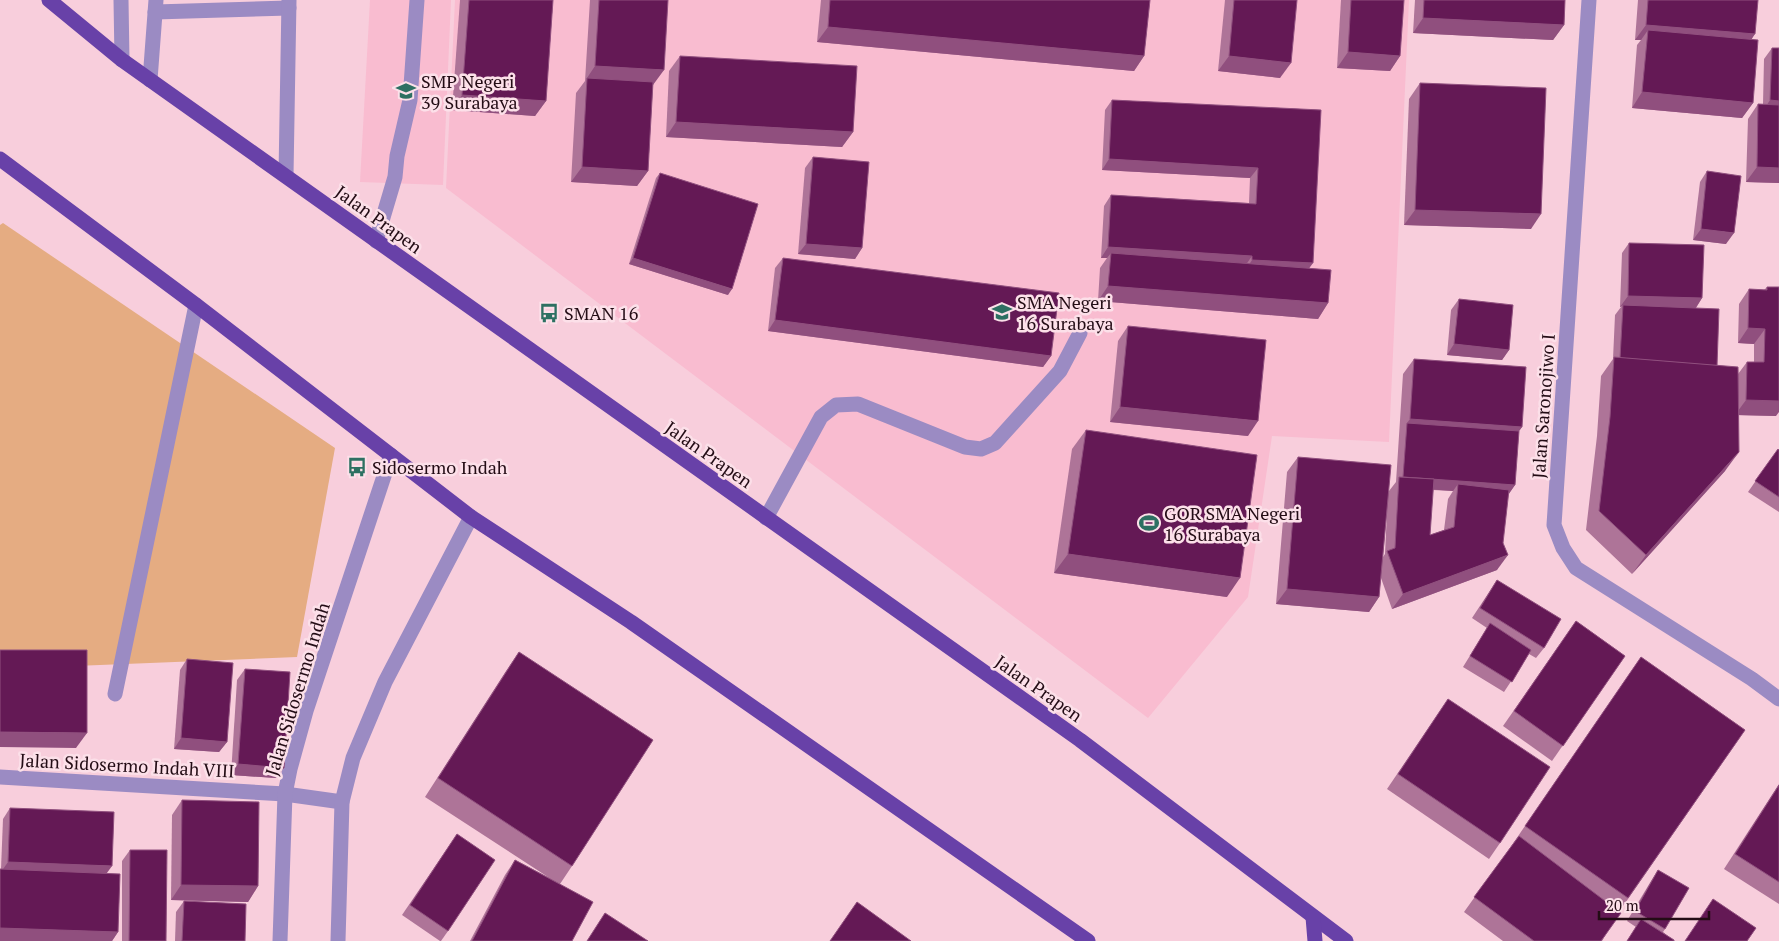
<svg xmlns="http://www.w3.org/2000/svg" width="1779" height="941" font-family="'PT Serif',serif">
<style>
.built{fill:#f9bcd0}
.green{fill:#e5ac82}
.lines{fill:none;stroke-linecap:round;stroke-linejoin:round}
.minor{stroke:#9b8bc3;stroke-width:15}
.major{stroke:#6841a8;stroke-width:15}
.wall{fill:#ae7498;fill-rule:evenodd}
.shaded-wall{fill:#904f7e}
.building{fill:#641955;stroke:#904f7e}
.labels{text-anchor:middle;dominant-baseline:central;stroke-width:5;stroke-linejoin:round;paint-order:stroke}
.poi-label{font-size:18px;fill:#230c15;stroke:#fce0e9;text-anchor:start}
.street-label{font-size:18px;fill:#230c15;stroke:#fce0e9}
</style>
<rect width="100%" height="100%" fill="#f8cedc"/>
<g class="built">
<polygon points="370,0 451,0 443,185 360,182"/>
<polygon points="455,0 1409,0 1389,442 1272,436 1248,597 1148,718 446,188"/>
</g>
<polygon class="green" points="3,223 335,448 297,657 0,669 0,225"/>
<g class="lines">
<g class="minor">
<polyline points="121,0 122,60"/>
<polyline points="1589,0 1554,525 1563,548 1576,568 1752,679 1779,699"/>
<polyline points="155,12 289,8"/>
<polyline points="150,80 156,0"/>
<polyline points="286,175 289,0"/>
<polyline points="376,241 395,177 397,156 410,100 417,0"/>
<polyline points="766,518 821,417 836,405 858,404 965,447 981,449 995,443 1060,371 1080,333"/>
<polyline points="115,694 196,305"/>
<polyline points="0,777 285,794 342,802"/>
<polyline points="280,941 285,794 290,769 306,711 391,455"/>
<polyline points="338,941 342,802 353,758 385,682 471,517"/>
</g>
<g class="major">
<polyline points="49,0 122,60 1080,740 1346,941"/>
<polyline points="0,159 196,305 471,517 631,622 1088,941"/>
<polyline points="1313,917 1315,941"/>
</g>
</g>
<g class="wall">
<polygon points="460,0 553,0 546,101 535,116 452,110"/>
<polygon points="590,0 668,0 653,85 648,171 637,186 571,182 576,93 585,81"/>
<polygon points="821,0 1150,0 1144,56 1134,71 817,42"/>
<polygon points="1225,0 1297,0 1280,78 1218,71"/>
<polygon points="1341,0 1404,0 1400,56 1390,71 1337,68"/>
<polygon points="1415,0 1565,0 1564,25 1553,40 1413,33"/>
<polygon points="1638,0 1758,0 1752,39 1753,103 1742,118 1632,108 1637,45 1641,40 1635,40"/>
<polygon points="1772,48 1779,48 1779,183 1746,182 1748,119 1758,104 1763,104 1764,59"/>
<polygon points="680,56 853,132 842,147 666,137 669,71"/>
<polygon points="1420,83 1531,229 1404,225 1409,99"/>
<polygon points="1112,100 1321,110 1309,269 1328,303 1318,319 1098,301 1100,268 1107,258 1101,258 1104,206 1111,195 1249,203 1250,178 1102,170 1105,110"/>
<polygon points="813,157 862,248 855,259 798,254 805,168"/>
<polygon points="1707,171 1726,244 1693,240 1700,182"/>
<polygon points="660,173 728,295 629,264 656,178"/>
<polygon points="1629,243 1702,298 1696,308 1717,366 1738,374 1747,362 1754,362 1754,344 1738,343 1739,304 1749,289 1764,290 1767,287 1776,416 1738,415 1725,471 1632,574 1586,530 1597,436 1601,376 1613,359 1615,315 1621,307 1620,307 1622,253"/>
<polygon points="783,258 1051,356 1043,367 768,331 775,268"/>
<polygon points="1459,299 1509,350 1502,360 1447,355 1451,310"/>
<polygon points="1128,326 1248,436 1110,422 1118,341"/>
<path d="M1414,359L1522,427L1519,431L1515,485L1508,495L1497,570L1392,609L1381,578L1379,597L1369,612L1276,604L1287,472L1298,457L1389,491L1396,482L1403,374ZM1433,490L1453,491L1448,499L1444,530L1430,535ZM1387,512L1385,554L1383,557Z"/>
<polygon points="1086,430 1227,597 1054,573 1072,449"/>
<polygon points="1778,449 1779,450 1779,512 1748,492"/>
<polygon points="1497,580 1544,648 1536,658 1529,654 1504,692 1463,667 1487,628 1472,618"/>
<polygon points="1576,621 1625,656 1552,761 1503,726"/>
<polygon points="519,652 572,866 560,884 572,941 470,941 505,875 515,860 548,877 425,797 506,671"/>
<polygon points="1641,657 1745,730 1619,912 1602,941 1503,941 1464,912 1512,845"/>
<polygon points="187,659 227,742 219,752 174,749 180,670"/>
<polygon points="245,669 276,778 231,775 237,680"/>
<polygon points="1448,699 1500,843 1489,859 1387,789"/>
<polygon points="1779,784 1779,904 1724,869"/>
<polygon points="182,800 258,886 248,902 171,900 172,815"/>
<polygon points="10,808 107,873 118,932 112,941 0,941 1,869 3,819"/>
<polygon points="457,834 448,931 441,941 440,941 402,915"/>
<polygon points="130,850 166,941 122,941 122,861"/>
<polygon points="1658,870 1665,929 1663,932 1674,941 1627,941 1636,927 1627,921 1651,881"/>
<polygon points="184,901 245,941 175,941 176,912"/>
</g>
<g class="shaded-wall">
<polygon points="1423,18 1564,25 1553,40 1413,33"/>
<polygon points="1646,25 1755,34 1745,49 1648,30 1641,40 1635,40"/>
<polygon points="828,27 1144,56 1134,71 817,42"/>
<polygon points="1348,52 1400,56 1390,71 1337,68"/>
<polygon points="1229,56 1291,63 1280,78 1218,71"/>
<polygon points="595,66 664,70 653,85 587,81 587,78 585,81"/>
<polygon points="1642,92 1753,103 1742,118 1632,108"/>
<polygon points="462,95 546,101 535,116 452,110"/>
<polygon points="1770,100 1779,101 1779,111 1763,111"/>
<polygon points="676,122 853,132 842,147 666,137"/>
<polygon points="1109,159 1258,168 1250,178 1102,170"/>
<polygon points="582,167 648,171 637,186 571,182"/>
<polygon points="1757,167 1779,168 1779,183 1746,182"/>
<polygon points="1415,210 1541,214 1531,229 1404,225"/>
<polygon points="1701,229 1734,233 1726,244 1693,240"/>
<polygon points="806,244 862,248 855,259 798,254"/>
<polygon points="1108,247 1252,256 1245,266 1111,253 1107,258 1101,258"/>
<polygon points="633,258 732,289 728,295 629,264"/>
<polygon points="1252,260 1313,263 1305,274 1245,271"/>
<polygon points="1108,286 1328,303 1318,319 1098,301"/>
<polygon points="1628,296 1702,298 1695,309 1623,305 1620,307"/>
<polygon points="775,320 1051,356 1043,367 768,331"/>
<polygon points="1748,328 1765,329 1754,344 1738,343"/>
<polygon points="1454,344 1509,350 1502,360 1447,355"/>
<polygon points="1779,398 1779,412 1776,416 1735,415 1746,400"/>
<polygon points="1120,407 1258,421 1248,436 1110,422"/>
<polygon points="1410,419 1522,427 1511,442 1407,423"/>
<polygon points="1739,452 1725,471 1632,574 1646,555"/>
<polygon points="1403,477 1515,485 1508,495 1458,484 1453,491 1398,487 1398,482"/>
<polygon points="1068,554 1240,578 1227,597 1054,573"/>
<polygon points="1508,555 1497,570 1392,609 1403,594"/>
<polygon points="1287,589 1379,597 1369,612 1276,604"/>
<polygon points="0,732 87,733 76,748 0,747"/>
<polygon points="181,738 227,742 219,752 174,749"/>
<polygon points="238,764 284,768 276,778 231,775"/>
<polygon points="8,862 112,866 104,877 1,872"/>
<polygon points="181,885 258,886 248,902 171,900"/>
<polygon points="0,928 118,932 112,941 0,941"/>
</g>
<g class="building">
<polygon points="469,0 553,0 546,101 462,95"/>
<polygon points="599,0 668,0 664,70 595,66"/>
<polygon points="830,0 1150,0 1144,56 828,27"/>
<polygon points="1234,0 1297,0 1291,63 1229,56"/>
<polygon points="1351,0 1404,0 1400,56 1348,52"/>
<polygon points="1424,0 1565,0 1564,25 1423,18"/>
<polygon points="1648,0 1758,0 1755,34 1646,25"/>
<polygon points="1648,30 1758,40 1753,103 1642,92"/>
<polygon points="1772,48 1779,48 1779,101 1770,100"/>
<polygon points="680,56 857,66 853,132 676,122"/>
<polygon points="587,78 653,82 648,171 582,167"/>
<polygon points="1420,83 1546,88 1541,214 1415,210"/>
<polygon points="1112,100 1321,110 1313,263 1252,260 1252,256 1108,247 1111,195 1256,204 1258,168 1109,159"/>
<polygon points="1758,104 1779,105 1779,168 1757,167"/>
<polygon points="813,157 869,162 862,248 806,244"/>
<polygon points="1707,171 1741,176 1734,233 1701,229"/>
<polygon points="660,173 758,204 732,289 633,258"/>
<polygon points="1629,243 1704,245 1702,298 1628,296"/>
<polygon points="1111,253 1331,270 1328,303 1108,286"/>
<polygon points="783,258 1059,293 1051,356 775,320"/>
<polygon points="1767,287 1779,287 1779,401 1746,400 1747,362 1764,362 1765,329 1748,328 1749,289 1767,290"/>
<polygon points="1459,299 1513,305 1509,350 1454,344"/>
<polygon points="1623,305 1719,309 1717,366 1620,358"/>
<polygon points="1128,326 1266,340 1258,421 1120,407"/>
<polygon points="1614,357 1738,367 1739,452 1646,555 1599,511 1610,417"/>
<polygon points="1414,359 1526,367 1522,427 1410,419"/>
<polygon points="1407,423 1519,431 1515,485 1403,477"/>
<polygon points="1086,430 1257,455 1240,578 1068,554"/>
<polygon points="1778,449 1779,450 1779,497 1755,481"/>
<polygon points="1298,457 1391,465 1379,597 1287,589"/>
<polygon points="1399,477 1434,479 1430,535 1454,527 1458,484 1509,490 1503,543 1508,555 1403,594 1387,551 1395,548"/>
<polygon points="1497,580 1561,619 1544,648 1480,608"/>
<polygon points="1576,621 1625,656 1563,746 1514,711"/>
<polygon points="1490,623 1531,650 1512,682 1470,656"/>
<polygon points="0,650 87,650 87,733 0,732"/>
<polygon points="519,652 653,740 572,866 438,778"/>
<polygon points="1641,657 1745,730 1628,898 1525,826"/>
<polygon points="187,659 233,663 227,742 181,738"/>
<polygon points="245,669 290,672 284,768 238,764"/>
<polygon points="1448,699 1550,767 1500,843 1398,774"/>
<polygon points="1779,785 1779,882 1735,854"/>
<polygon points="182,800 259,802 258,886 181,885"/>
<polygon points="10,808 114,812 112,866 8,862"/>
<polygon points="457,834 495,860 448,931 410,905"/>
<polygon points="1519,836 1621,913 1601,941 1534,941 1474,897"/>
<polygon points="130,850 167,850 166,941 129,941"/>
<polygon points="515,860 593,902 572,941 472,941"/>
<polygon points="0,869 120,874 118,932 0,928"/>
<polygon points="1658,870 1689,888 1665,929 1635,911"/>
<polygon points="1713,899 1756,928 1747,941 1685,941"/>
<polygon points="184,901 246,904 245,941 182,941"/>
<polygon points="857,902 911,941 830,941"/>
<polygon points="605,913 648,941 587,941"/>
<polygon points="1641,919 1674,940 1674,941 1627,941"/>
</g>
<defs>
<symbol id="school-bare" viewBox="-9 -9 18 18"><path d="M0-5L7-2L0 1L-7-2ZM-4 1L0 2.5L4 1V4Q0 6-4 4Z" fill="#2d7062" stroke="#fce0e9" stroke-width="2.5" paint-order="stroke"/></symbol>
<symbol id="bus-bare" viewBox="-9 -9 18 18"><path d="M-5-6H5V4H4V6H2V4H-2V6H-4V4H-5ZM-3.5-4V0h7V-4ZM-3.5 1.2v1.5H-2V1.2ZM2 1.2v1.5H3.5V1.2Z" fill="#2d7062" stroke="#fce0e9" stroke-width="2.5" paint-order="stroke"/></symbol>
<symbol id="stadium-bare" viewBox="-9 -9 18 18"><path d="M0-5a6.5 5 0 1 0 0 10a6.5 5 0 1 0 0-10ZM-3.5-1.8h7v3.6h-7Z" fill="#2d7062" stroke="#fce0e9" stroke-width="2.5" paint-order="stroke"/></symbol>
</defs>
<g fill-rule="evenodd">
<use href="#school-bare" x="392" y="77" width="28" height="28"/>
<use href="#school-bare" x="988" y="298" width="28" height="28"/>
<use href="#bus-bare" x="535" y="299" width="28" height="28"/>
<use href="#bus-bare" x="343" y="453" width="28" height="28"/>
<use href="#stadium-bare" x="1135" y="509" width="28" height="28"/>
</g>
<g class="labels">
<g class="poi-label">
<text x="421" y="81">SMP Negeri<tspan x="421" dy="21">39 Surabaya</tspan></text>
<text x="1017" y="302">SMA Negeri<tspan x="1017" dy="21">16 Surabaya</tspan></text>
<text x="564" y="313">SMAN 16</text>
<text x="372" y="467">Sidosermo Indah</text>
<text x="1164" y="513">GOR SMA Negeri<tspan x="1164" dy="21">16 Surabaya</tspan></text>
</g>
<g class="street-label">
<text transform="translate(379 219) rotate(36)">Jalan Prapen</text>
<text transform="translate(1543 406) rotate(-86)">Jalan Saronojiwo I</text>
<text transform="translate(709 454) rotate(35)">Jalan Prapen</text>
<text transform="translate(1039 688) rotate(35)">Jalan Prapen</text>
<text transform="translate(297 689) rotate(-73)">Jalan Sidosermo Indah</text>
<text transform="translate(127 765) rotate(3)">Jalan Sidosermo Indah VIII</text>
</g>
</g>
<path d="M1599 911v8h110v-8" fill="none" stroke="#230c15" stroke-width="2.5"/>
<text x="1606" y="911" font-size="15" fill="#230c15" stroke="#fce0e9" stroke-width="4" paint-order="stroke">20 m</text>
</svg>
